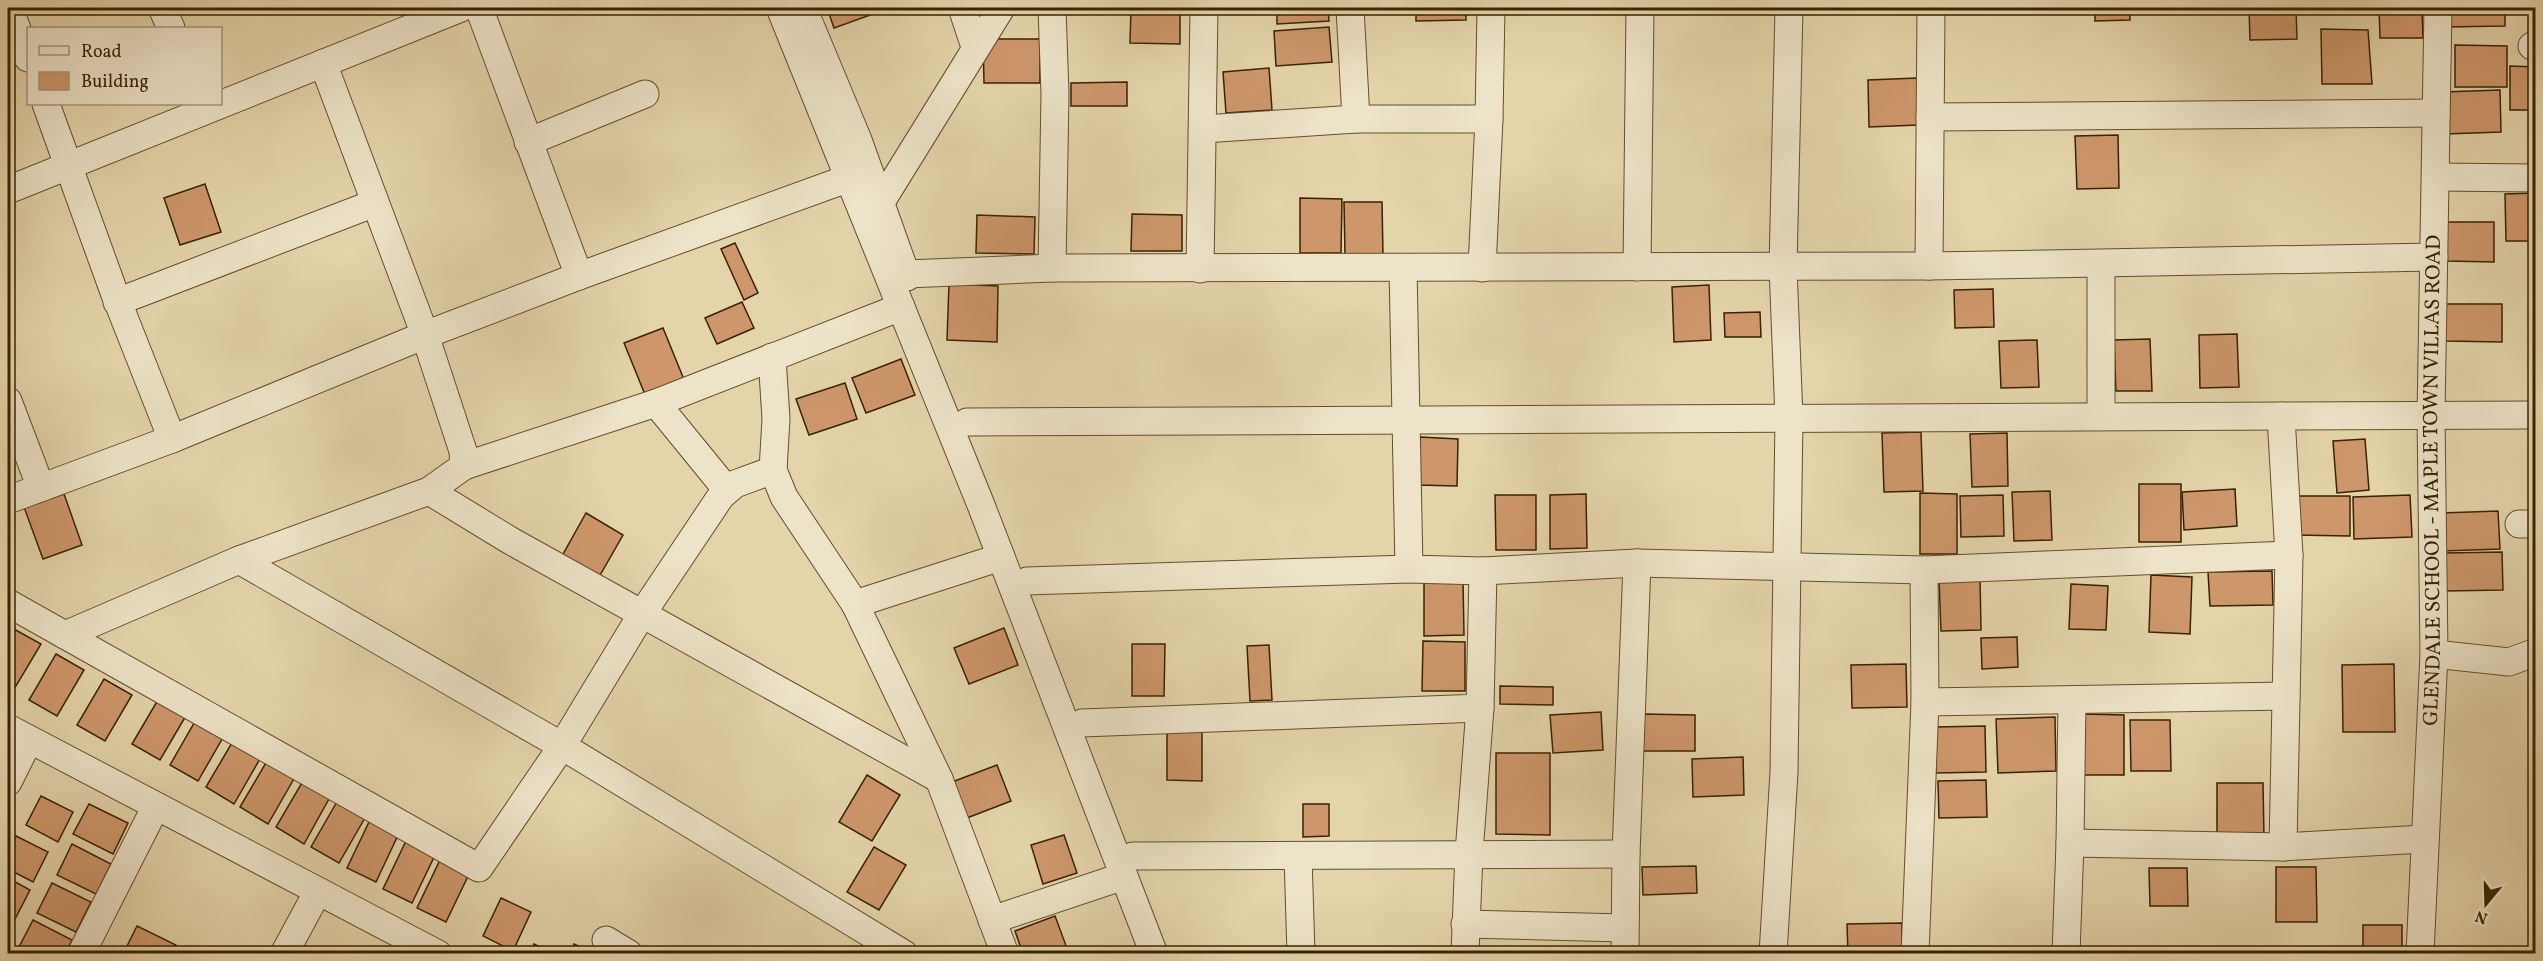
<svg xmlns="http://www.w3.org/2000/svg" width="2543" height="961" font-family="Vollkorn,serif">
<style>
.building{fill:#cd976b;stroke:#392201;stroke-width:1.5}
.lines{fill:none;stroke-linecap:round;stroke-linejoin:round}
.minor-casing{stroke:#644e2b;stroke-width:29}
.minor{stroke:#ede3c8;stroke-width:27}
.labels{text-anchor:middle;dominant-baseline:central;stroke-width:4.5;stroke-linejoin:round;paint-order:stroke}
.street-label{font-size:21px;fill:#392201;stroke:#ede3c8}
</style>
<rect width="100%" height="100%" fill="#e4d4aa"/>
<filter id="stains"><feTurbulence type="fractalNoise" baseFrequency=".00333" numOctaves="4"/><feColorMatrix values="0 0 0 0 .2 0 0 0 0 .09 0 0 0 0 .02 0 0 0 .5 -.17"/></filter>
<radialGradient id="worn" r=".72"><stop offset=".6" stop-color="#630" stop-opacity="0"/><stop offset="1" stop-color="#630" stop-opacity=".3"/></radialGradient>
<g class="building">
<polygon points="827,8 887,8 887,9 834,28"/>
<polygon points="1131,8 1180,8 1180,44 1130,43"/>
<polygon points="1277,8 1328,8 1329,21 1277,24"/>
<polygon points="1365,8 1413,8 1413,11 1365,12"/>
<polygon points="1416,8 1466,8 1466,20 1416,21"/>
<polygon points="2095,8 2130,8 2130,20 2095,21"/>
<polygon points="2249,8 2296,8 2297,39 2250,40"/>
<polygon points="2379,8 2422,8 2423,38 2380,38"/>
<polygon points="2445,8 2505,8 2505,26 2445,27"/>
<polygon points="1329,27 1332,62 1276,66 1274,31"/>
<polygon points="2321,29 2368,30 2372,84 2322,84"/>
<polygon points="983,39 1040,39 1040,83 984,83"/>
<polygon points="2455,45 2507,46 2507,87 2455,87"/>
<polygon points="2510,66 2536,67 2536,110 2510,110"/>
<polygon points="1269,68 1272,110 1226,113 1223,72"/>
<polygon points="1917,78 1918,125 1869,127 1868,80"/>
<polygon points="1127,82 1127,106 1071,106 1071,83"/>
<polygon points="2500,90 2501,132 2445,134 2443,92"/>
<polygon points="2118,135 2119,188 2077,189 2075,136"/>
<polygon points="205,184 221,232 180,245 164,198"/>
<polygon points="2536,193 2536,241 2506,241 2505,194"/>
<polygon points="1300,198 1342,199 1341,253 1300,253"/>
<polygon points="1344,202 1382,202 1383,255 1345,255"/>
<polygon points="1132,214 1182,215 1182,251 1131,251"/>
<polygon points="977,215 1035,217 1034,254 976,253"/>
<polygon points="2447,222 2494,222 2494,262 2447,261"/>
<polygon points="735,243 758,293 744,300 721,249"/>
<polygon points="949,284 998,286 997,342 947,340"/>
<polygon points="1709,285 1711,340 1674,342 1672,287"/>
<polygon points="1993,289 1994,327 1955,328 1954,290"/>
<polygon points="742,302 754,328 717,344 705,318"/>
<polygon points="2445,304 2502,304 2502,342 2445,341"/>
<polygon points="1760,312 1761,337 1725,337 1724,313"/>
<polygon points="663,328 685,382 646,397 624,343"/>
<polygon points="2237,334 2239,387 2200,388 2199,335"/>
<polygon points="2150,339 2152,391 2116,391 2114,340"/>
<polygon points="2037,340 2039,387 2001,388 1999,341"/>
<polygon points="901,359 915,395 866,413 852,378"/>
<polygon points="845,383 857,419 809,435 796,399"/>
<polygon points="1921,432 1923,491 1884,492 1882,433"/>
<polygon points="2007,433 2008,486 1972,487 1970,434"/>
<polygon points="1420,437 1458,439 1457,486 1418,485"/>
<polygon points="2365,439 2369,490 2337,493 2333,441"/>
<rect x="2139" y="484" width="42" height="58"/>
<polygon points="2235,489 2237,526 2184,530 2182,492"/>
<polygon points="2050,491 2052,540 2014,541 2012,492"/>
<polygon points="1920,493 1957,494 1957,554 1920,554"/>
<polygon points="64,494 82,545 43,559 24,507"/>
<polygon points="1586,494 1587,548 1550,549 1550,495"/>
<polygon points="1495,495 1536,495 1536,550 1496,550"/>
<polygon points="2003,495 2004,536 1961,537 1960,496"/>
<polygon points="2410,495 2412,537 2354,539 2353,497"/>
<polygon points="2294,496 2350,496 2350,536 2294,535"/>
<polygon points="2498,511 2500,549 2443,551 2441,513"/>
<polygon points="586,513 623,535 599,577 562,556"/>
<polygon points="2502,552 2503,590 2445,591 2444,553"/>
<polygon points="2272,571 2273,605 2210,606 2208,572"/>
<polygon points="2151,575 2192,577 2190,634 2149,632"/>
<polygon points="1980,578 1981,630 1941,631 1939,579"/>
<polygon points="1424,580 1463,580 1464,635 1424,636"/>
<polygon points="2071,584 2108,586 2106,630 2069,629"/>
<polygon points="12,628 41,644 13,691 8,687 8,636"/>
<polygon points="1004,628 1018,665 969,684 954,648"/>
<polygon points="2017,637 2018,667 1982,669 1981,638"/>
<polygon points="1423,641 1465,642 1465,691 1422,691"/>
<polygon points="1132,644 1165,644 1164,696 1132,696"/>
<polygon points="1269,645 1272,700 1250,701 1247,646"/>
<polygon points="56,654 84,670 57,716 29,700"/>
<polygon points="1906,664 1907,707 1852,708 1851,665"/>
<polygon points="2394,664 2395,732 2343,732 2342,665"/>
<polygon points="104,679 132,695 105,741 77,725"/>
<polygon points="1500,686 1553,687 1553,705 1500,704"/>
<polygon points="159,698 187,714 160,760 132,744"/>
<polygon points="1601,712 1603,750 1553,753 1550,715"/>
<polygon points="1643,714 1695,715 1695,751 1642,751"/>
<polygon points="2084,714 2124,715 2124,775 2084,775"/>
<polygon points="2055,717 2056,771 1998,773 1996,719"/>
<polygon points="197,718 225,734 198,781 170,765"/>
<polygon points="2130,720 2170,720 2171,771 2131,771"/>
<polygon points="1985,726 1986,772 1936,773 1935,727"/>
<polygon points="1167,732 1202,732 1202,781 1167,780"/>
<polygon points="233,741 261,757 234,804 206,787"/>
<polygon points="1496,753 1550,753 1550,835 1496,834"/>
<polygon points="1743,757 1744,795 1693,797 1692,759"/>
<polygon points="267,761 295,777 268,824 240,807"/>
<polygon points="997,765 1011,801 959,821 944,785"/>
<polygon points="867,775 900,795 872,841 839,822"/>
<polygon points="1986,780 1987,817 1939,818 1938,781"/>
<polygon points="303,781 330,797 304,844 276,827"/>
<polygon points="2217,783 2263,783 2264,837 2217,837"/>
<polygon points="41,796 73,812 58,842 26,825"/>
<polygon points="338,800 366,816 339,863 311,847"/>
<polygon points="89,804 128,823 113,854 73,834"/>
<polygon points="1303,804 1329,804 1329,836 1303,837"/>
<polygon points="370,820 399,833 376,882 347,868"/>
<polygon points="1064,835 1077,873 1043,884 1031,845"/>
<polygon points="16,836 48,852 33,882 8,869 8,853"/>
<polygon points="406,841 435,855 412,903 383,889"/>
<polygon points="72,844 111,864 96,894 57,875"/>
<polygon points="874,847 906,865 879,910 847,892"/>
<polygon points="440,860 469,874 446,922 417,908"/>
<polygon points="1696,866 1697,893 1643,895 1642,867"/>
<polygon points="2276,867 2316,867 2317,922 2276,922"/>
<polygon points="2149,868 2187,868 2188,906 2150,906"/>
<polygon points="8,878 30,890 15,919 8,916"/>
<polygon points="52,883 91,902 76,932 37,913"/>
<polygon points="501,898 531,912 513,951 483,936"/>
<polygon points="1055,916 1068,951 1061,954 1023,954 1015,931"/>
<polygon points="33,920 72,940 65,954 23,954 17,951"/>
<polygon points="1902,923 1902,954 1848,954 1847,924"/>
<rect x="2363" y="925" width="39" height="29"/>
<polygon points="137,926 176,945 172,954 123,954"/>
<polygon points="866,943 878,950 876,954 860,954"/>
<polygon points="534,944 553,954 530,954"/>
<polygon points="574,944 595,954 570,954"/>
</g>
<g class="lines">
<defs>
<g id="minor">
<polyline points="9,8 28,58"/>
<polyline points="162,8 171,28"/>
<polyline points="479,8 579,276"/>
<polyline points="780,8 981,505 1154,954"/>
<polyline points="803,8 858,140 907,277"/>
<polyline points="962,8 975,47"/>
<polyline points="1052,8 1055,94 1052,268"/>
<polyline points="1350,8 1356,119"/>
<polyline points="2532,46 2536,46"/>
<polyline points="46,104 114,292 172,439"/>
<polyline points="1930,117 2436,113"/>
<polyline points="1203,129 1356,119 1489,119"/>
<polyline points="528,142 645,94"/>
<polyline points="2436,177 2536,178"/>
<polyline points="8,190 461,8"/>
<polyline points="869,207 881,202 1001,8"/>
<polyline points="2101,264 2101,416"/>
<polyline points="1929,266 1931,8"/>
<polyline points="1637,267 1640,8"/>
<polyline points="1403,268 1409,569 1483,571 1637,563 1924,570 2289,555"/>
<polyline points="1482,268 1489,119 1491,8"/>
<polyline points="1200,269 1204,8"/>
<polyline points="906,274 1052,268 1929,266 2434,257"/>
<polyline points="117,302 375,203"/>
<polyline points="772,357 776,419 773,470 784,497 855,604 939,779 1005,954"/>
<polyline points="8,401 41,488"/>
<polyline points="656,403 727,490"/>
<polyline points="2281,416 2289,555 2283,847"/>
<polyline points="967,422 2536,415"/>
<polyline points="464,466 656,403 901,307"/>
<polyline points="429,491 511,541 939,779"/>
<polyline points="8,500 172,439 425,335 579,276 866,172"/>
<polyline points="2519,524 2536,524"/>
<polyline points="239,560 562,746 904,954"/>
<polyline points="1027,581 1409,569"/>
<polyline points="8,603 479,868 562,746 642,614 721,496 735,484 773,470"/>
<polyline points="855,604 1001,557"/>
<polyline points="65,635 239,560 429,491 464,466 463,451 425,335 323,63"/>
<polyline points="2434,654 2509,662 2536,652"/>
<polyline points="1925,702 2286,696"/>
<polyline points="1082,723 1480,708 1483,571"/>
<polyline points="8,728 438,954"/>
<polyline points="8,782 29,740"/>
<polyline points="2070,843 2283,847 2424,839"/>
<polyline points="1133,856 1626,854"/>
<polyline points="1298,856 1301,954"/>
<polyline points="992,920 1124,876"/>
<polyline points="1465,924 1624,928"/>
<polyline points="606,940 629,954"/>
<polyline points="81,954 156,806"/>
<polyline points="284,954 318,891"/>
<polyline points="1465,954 1469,853 1480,708"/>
<polyline points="1625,954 1626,854 1637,563"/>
<polyline points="1773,954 1784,772 1789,418 1783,267 1789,8"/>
<polyline points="1915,954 1925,702 1924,570"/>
<polyline points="2066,954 2070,843 2072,700"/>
<path id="s1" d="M2420,954L2434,654L2431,415L2438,8"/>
</g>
</defs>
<use href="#minor" class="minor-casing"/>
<use href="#minor" class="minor"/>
</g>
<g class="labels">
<g class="street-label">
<text stroke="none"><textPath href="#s1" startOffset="474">GLENDALE SCHOOL - MAPLE TOWN VILLAS ROAD</textPath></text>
</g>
</g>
<rect width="2543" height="961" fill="none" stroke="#e4d4aa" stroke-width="30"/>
<rect x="9" y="9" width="2525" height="943" fill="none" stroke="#392201" stroke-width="3"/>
<rect x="15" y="15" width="2513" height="931" fill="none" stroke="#392201" stroke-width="1.5"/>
<rect x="27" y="27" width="195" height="78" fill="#ede3c8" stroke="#a59678" stroke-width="1.5"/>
<rect x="39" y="46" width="30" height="9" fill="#ede3c8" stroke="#a59678" stroke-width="1.5"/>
<text x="81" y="57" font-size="18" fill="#392201">Road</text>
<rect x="39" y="72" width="30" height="18" fill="#cd976b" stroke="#a59678" stroke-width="1.5"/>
<text x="81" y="87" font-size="18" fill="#392201">Building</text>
<g transform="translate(2486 904) rotate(199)" stroke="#ede3c8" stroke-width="4.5" paint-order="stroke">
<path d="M0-4.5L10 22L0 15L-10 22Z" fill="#392201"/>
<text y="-9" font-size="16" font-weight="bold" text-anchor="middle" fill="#392201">N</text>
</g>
<rect width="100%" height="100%" filter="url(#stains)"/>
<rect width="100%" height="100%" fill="url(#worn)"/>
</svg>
